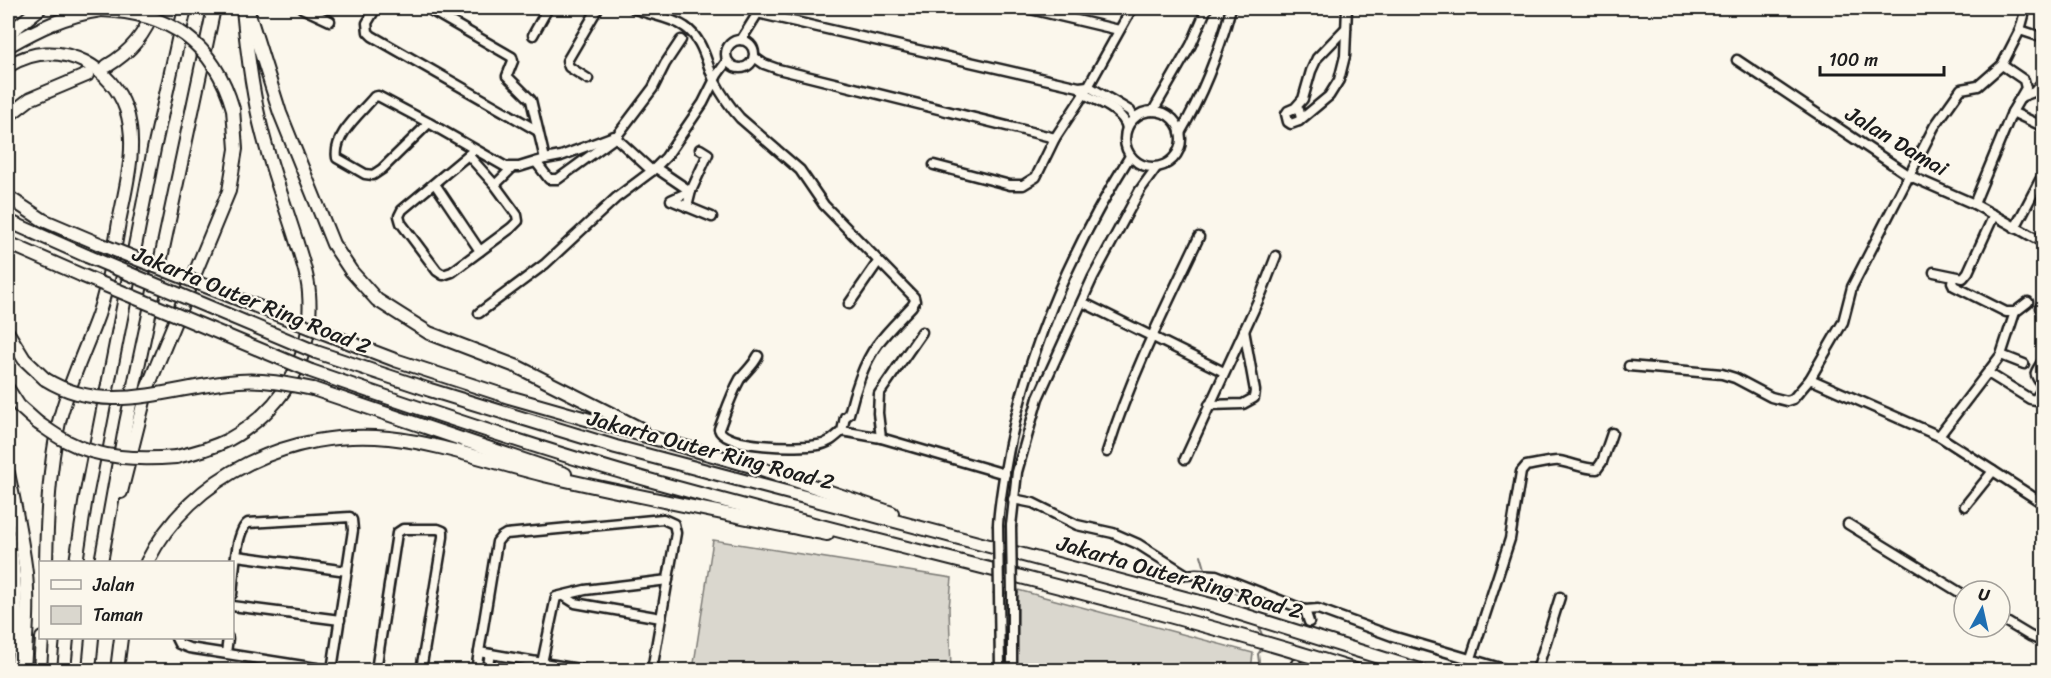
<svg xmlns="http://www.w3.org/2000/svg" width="2051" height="678" font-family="Sriracha,sans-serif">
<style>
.green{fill:#dad7ce;stroke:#7b7a75;stroke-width:1.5}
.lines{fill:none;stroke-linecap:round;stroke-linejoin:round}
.stream{stroke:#74726e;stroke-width:2}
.minor-tunnel{stroke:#dad6cd;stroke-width:8;stroke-dasharray:8 4;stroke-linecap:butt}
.minor-casing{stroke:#1c1c1c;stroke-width:13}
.highway-casing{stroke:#1c1c1c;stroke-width:16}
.minor{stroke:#fbf7ec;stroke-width:8}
.highway{stroke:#fbf7ec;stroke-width:12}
.minor-bridge-casing{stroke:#1c1c1c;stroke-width:13;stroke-linecap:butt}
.highway-bridge-casing{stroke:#1c1c1c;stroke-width:16;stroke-linecap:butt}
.minor-bridge{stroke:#fbf7ec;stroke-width:8}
.highway-bridge{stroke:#fbf7ec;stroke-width:12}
.labels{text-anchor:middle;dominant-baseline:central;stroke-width:4.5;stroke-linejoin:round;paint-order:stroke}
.street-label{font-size:22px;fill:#1c1c1c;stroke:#fbf7ec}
</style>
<rect width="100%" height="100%" fill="#fbf7ec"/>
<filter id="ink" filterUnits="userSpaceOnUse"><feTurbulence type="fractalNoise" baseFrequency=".0167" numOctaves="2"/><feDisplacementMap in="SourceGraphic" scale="12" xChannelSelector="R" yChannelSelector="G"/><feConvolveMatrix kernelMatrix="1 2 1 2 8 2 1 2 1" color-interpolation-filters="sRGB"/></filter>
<g filter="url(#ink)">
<g class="green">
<polygon points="713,540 952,578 949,608 951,670 693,670"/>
<polygon points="1018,590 1253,653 1251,670 1017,670"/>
</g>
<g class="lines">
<g class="stream">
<polyline points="1201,555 1206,572"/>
<polyline points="1213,578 1227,591 1240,595 1252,612"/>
<polyline points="1257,623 1263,637"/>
<polyline points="1260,670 1258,654 1263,647"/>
</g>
<polyline class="minor-tunnel" points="1296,664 1309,622"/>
<defs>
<g id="minor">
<polyline points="302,8 330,21"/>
<polyline points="376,8 367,23 368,32 372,36 538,131"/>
<polyline points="427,8 512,57 513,61 507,76 531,100 545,159"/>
<path d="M633,8C649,15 671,17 685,27C703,39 706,62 714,80C721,93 730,107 740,118L800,170L824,205L914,297L915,301L912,306C900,319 887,331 877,345C864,362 854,393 849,414L845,417L842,431"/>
<polyline points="1026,8 1119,30"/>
<polyline points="757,13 1079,87 1088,86 1130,111 1134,118"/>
<polyline points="2020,30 2044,38"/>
<polyline points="533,35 548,8"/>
<circle cx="740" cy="54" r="14"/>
<polyline points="741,40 761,8"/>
<polyline points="754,57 764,64 778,69 1055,138"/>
<polyline points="1737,60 1910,176 1974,204 2044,243"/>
<polyline points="588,79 569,67 567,61 598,8"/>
<path d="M1081,89L1084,94C1099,102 1124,111 1127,128"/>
<polyline points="2023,96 2034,92 2044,80"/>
<polyline points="1295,108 1299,110 1301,118 1299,121 1291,124 1288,122 1286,114 1288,111 1295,108 1303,99 1311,71 1317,58 1346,28"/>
<polyline points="1153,111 1191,45 1207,8"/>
<circle cx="1153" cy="139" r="28"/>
<polyline points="2012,112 2044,127"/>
<polyline points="1299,121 1329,96 1339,80 1345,56 1347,8"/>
<path d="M429,123L382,169L373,175L365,174L337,158C333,135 361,113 374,97L378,96L429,123L506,167H519L545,159L561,156L614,136L652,171"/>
<path d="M1180,133C1203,94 1219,52 1231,8"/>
<polyline points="469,156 495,185 517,215 518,221 511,228 452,272 443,275 437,271 401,223 399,216 402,210 474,150"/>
<polyline points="536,162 549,179 558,179 616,137 653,88 665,64 681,40"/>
<polyline points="934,165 1010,185 1023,185 1036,177 1055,138 1084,94 1132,8"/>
<polyline points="656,168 690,191"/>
<polyline points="435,184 480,251"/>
<polyline points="495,185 512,168"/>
<polyline points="691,191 671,200 712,217"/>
<polyline points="1974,204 2012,112 2026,88 2024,80 2002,65 2020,30 2026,8"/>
<polyline points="687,207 691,191 708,154 700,149"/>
<polyline points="2015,228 2040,180"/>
<polyline points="1934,272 1963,278 1968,272 1994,215"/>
<polyline points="1953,278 1952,282 1954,286 2006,312 2015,312 2028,302"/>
<polyline points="2044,288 2044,295"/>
<polyline points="2044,301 2040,308 2044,311"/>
<polyline points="1082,302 1224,372"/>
<polyline points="849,304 878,262"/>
<polyline points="2015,312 2001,355 1939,436 2044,504"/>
<polyline points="479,313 545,264 616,198 652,171 666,157 703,103 717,75 727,61"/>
<polyline points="2001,355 2024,364"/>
<path d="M758,356C753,366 746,371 740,379C731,395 726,411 719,429C724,448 800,448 818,445C828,444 835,437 842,431L881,438L1005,474"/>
<polyline points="1629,366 1722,374 1735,378 1771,397 1787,401 1793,399 1810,379 1843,322 1852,287 1934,127 1961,89 1978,86 2002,65"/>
<path d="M1988,373L2030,399L2035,400L2043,388C2034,370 2032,378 2044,359"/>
<polyline points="1810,379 1939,436"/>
<polyline points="1209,405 1243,404 1254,398 1255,391 1244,330"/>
<polyline points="881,438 878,413 879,394 922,332"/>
<path d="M1107,452C1130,378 1165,308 1199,237"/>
<polyline points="1185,459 1262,292 1276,256"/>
<polyline points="1013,499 1033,503 1077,525 1113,533 1138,544 1187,575 1196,574 1216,575 1305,610 1318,609 1392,636 1507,670"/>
<polyline points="1965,506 1993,471"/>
<polyline points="1848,524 1964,595"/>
<path d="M998,525C999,507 1002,489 1005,471C1023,359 1070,252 1130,156"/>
<path d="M8,526C19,573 20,623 15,670"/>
<polyline points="1011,526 1017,472 1038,398 1093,277 1140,190 1156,168"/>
<polyline points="237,556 347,571"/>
<path d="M232,594C234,579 235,531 248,523L350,517L352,520L353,530L332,670"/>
<polyline points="999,594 1000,670"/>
<polyline points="1012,594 1012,670"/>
<polyline points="564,596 575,603 661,618"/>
<polyline points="232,606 340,620"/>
<polyline points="1305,610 1309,622"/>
<polyline points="2000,618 2030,636 2044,642"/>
<polyline points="176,638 179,644 189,648 329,670"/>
<polyline points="226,653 228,638"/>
<path d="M1471,658L1510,539L1521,472L1526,466C1534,465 1553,460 1559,461C1572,463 1584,469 1597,469L1602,462L1612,433"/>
<polyline points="542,663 556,597 585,590 668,580"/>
<polyline points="1296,664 1296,670"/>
<polyline points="376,670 397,533 403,529 438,529 443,531 443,537 421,670"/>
<polyline points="476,670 479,652"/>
<polyline points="487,670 490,654"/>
<polyline points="584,670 479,652 497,542 501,537 506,534 663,519 674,524 676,533 652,670"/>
<polyline points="1537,670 1560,597"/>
</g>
<g id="highway">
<polyline points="247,8 280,113 333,244 351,271 377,300 429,333 518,367 641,429"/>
<polyline points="8,34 40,8"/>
<path d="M8,46C38,29 66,15 101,10"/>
<path d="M8,66C32,51 59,49 85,62C104,72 119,89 126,109C138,145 126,186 119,222C114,253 108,285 98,315C85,351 68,385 59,422C49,468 47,516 46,562"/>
<path d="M107,66C131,52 145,34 155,8"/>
<polyline points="8,116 30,99 87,75"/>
<polyline points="8,197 43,220 102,245"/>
<polyline points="8,221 87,256"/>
<polyline points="8,243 81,275"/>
<polyline points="319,331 395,360 509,397 762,469 892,513"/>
<polyline points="8,333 24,359 45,379"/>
<polyline points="316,352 430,390 616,447 1215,606 1420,670"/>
<path d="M311,371C423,410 535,448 649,480C884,546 1122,597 1355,670"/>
<polyline points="8,389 19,406 38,423"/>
<polyline points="313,389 565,474"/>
<path d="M176,457C194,453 212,448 228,440C284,409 314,357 309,293C308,275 301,257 296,240C285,205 272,170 263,135C252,94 247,51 243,9"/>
<path d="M8,473C15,506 22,539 26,573C29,605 26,638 24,670"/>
<polyline points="121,492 147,389 229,191 236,149 233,109"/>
<polyline points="76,562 86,497 154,149 185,8"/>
<polyline points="101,562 126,423 214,8"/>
<path d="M147,562C191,474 293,428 389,438C445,444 505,467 561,479C650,499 738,516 827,534"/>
<polyline points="40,670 42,638"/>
<polyline points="64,670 67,638"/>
<polyline points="89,670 92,638"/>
<polyline points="117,670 121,638"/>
</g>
</defs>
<use href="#minor" class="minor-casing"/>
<use href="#highway" class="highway-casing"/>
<use href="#minor" class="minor"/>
<use href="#highway" class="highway"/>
<defs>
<g id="minor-bridge">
<polyline points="998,525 999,594"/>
<polyline points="1011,526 1012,594"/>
</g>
<g id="highway-bridge">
<path d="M101,10C169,12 214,43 233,109"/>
<polyline points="102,245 319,331"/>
<polyline points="87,256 316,352"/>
<polyline points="81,275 311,371"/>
<path d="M45,379C108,418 172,386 239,381C264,379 288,384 313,389"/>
<path d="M38,423C47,429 56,436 66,441C100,459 139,460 176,457"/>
</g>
</defs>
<use href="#minor-bridge" class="minor-bridge-casing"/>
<use href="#highway-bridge" class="highway-bridge-casing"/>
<use href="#minor-bridge" class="minor-bridge"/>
<use href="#highway-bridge" class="highway-bridge"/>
</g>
</g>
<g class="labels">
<g class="street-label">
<text transform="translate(1897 141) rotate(31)">Jalan Damai</text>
<text transform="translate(252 300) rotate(22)">Jakarta Outer Ring Road 2</text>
<text transform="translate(711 450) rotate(15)">Jakarta Outer Ring Road 2</text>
<text transform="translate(1180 577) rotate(16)">Jakarta Outer Ring Road 2</text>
</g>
</g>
<rect width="2051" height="678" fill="none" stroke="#fbf7ec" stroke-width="30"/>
<rect x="15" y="15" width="2021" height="648" fill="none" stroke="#1c1c1c" stroke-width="2" filter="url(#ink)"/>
<rect x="39" y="561" width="195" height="78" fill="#fbf7ec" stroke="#a29f99" stroke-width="1.5"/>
<rect x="51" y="580" width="30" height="9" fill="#fbf7ec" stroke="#a29f99" stroke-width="1.5"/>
<text x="93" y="591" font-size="18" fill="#1c1c1c">Jalan</text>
<rect x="51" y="606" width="30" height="18" fill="#dad7ce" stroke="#a29f99" stroke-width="1.5"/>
<text x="93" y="621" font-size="18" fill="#1c1c1c">Taman</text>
<g transform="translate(1982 609) rotate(8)"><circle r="28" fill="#fbf7ec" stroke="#a29f99" stroke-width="1.5"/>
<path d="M0-4.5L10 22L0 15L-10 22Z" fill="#1f6fb2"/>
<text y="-9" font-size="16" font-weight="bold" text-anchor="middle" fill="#1c1c1c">U</text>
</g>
<path d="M1820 66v9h124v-9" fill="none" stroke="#1c1c1c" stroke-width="3"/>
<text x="1829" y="66" font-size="18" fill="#1c1c1c" stroke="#fbf7ec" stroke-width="4.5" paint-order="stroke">100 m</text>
</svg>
